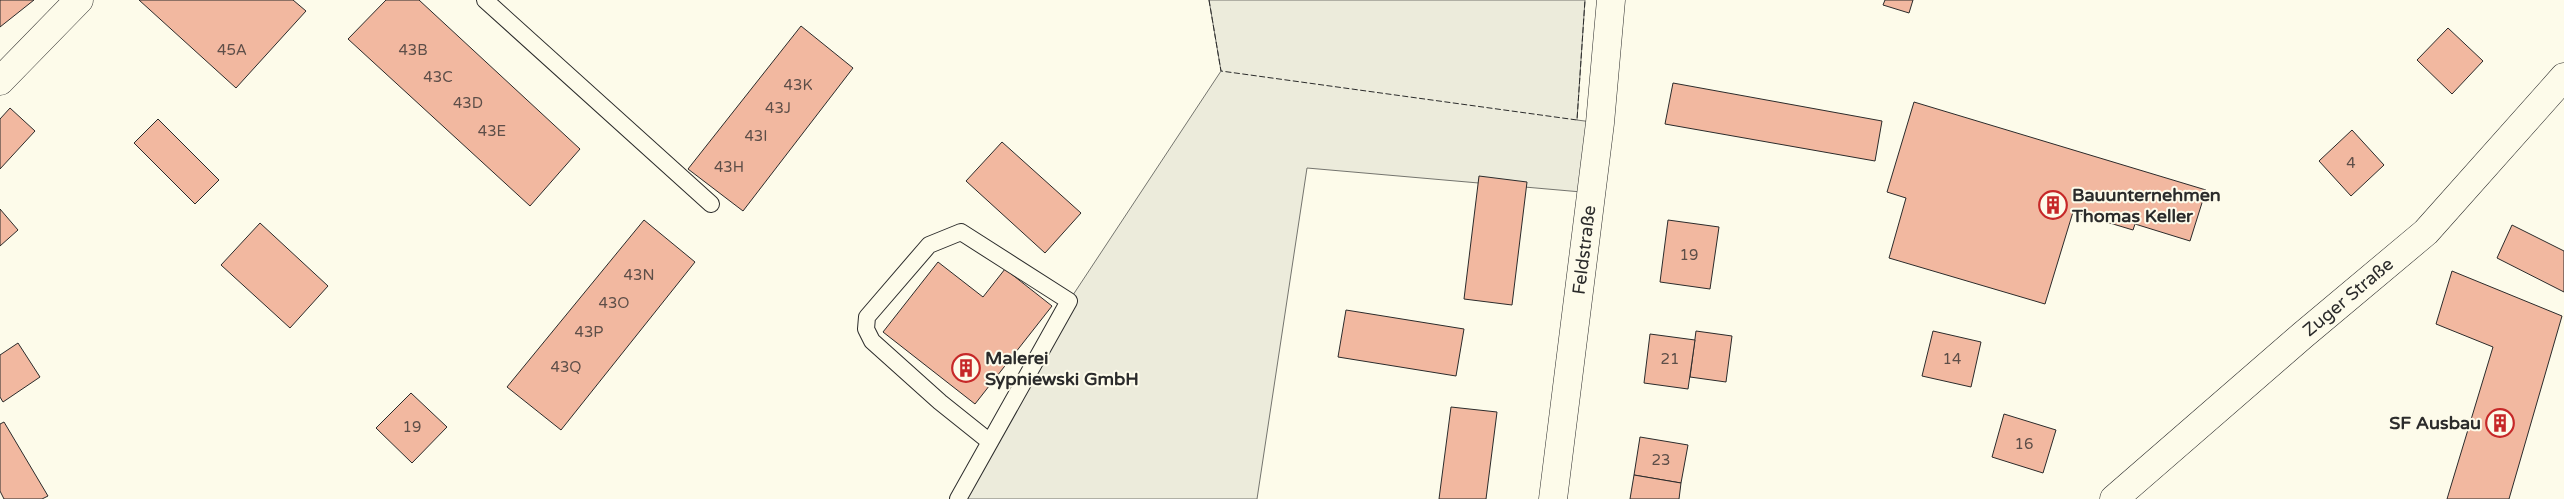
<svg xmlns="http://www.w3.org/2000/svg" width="2564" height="499" font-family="'Varela Round',sans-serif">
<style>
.green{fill:#ecebdb;stroke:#74746e}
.building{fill:#f2b8a0;stroke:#2b2b2b}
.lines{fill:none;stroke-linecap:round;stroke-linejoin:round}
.service-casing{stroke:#2b2b2b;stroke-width:18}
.minor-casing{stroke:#2b2b2b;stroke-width:29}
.service{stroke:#fdfbea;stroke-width:16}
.minor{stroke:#fdfbea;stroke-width:28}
.fence{stroke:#2b2b2b;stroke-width:1;stroke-dasharray:6 2.5;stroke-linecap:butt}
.labels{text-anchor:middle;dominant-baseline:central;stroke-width:4;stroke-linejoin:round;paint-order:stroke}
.number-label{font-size:15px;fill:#5d4e48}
.poi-label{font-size:18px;font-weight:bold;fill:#2b2b2b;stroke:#fdfbea;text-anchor:start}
.street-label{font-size:18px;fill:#2b2b2b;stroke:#fdfbea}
</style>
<rect width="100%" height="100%" fill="#fdfbea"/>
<polygon class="green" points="1209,0 1585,0 1577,120 1600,123 1593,193 1307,168 1257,499 958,499 1069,301 1221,71"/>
<g class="building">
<polygon points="0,0 34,0 0,27"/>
<polygon points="139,0 293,0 306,11 236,88"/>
<polygon points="386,0 419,0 580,149 530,206 348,39"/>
<polygon points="1885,0 1913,0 1909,13 1883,5"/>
<polygon points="801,26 853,68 743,211 688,169"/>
<polygon points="2448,28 2483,61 2452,94 2417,60"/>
<polygon points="1673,83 1882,121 1875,161 1665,124"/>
<polygon points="1914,102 2206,190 2190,241 2135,224 2133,230 2073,212 2045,304 1889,258 1906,198 1887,192"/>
<polygon points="10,108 35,131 0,169 0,119"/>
<polygon points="158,119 219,180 195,204 134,143"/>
<polygon points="2352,130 2384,165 2351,196 2319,161"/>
<polygon points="1002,142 1081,213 1045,253 966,181"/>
<polygon points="1479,176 1527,182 1512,305 1464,299"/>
<polygon points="0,209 18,230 0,246"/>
<polygon points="644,220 695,262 561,430 507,387"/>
<polygon points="1668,220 1719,227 1710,289 1660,282"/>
<polygon points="260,223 328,286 290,328 221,265"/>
<polygon points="2512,225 2564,251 2564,292 2497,258"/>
<polygon points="938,262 983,297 1005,269 1052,306 975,404 883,332"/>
<polygon points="2452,271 2562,316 2509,499 2447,499 2493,347 2436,324"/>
<polygon points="1346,310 1464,329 1456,376 1338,357"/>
<polygon points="1696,331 1732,336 1726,382 1690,377"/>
<polygon points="1933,331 1981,342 1971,387 1922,376"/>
<polygon points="1650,334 1695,340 1688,389 1644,383"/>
<polygon points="18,343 40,377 3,402 0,397 0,355"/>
<polygon points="411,393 447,427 412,463 376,428"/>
<polygon points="1451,407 1497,412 1486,499 1439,499"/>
<polygon points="2004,414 2056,430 2043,473 1992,457"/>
<polygon points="4,422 48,496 42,499 4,499 0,491 0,424"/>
<polygon points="1640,437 1688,445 1681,483 1634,475"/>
<polygon points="1634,475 1681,483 1679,499 1630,499"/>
</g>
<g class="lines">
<defs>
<g id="service">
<polyline points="485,0 711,204"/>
<polyline points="958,499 1069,301 961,232 929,245 867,317 866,329 872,341 940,402 990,442"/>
</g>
<g id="minor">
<polyline points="0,81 79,0"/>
<polyline points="1553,499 1600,123 1611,0"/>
<polyline points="2114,499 2303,335 2426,232 2564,77"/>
</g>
</defs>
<use href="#service" class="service-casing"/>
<use href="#minor" class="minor-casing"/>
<use href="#service" class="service"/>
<use href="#minor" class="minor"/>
<polyline class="fence" points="1209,0 1221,71 1577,120 1585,0"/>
</g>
<defs>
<symbol id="building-ring" viewBox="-11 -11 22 22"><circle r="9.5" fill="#fdfbea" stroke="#c62828" stroke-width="1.5"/><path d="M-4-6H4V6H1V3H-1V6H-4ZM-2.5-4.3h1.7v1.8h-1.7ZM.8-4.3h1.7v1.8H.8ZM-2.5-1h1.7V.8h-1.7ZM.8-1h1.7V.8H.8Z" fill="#c62828"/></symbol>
</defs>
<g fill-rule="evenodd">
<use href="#building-ring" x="2037" y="189" width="32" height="32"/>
<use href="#building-ring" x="950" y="352" width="32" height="32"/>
<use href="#building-ring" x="2484" y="407" width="32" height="32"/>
</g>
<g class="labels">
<g class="number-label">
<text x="232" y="50">45A</text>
<text x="413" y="50">43B</text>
<text x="438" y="77">43C</text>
<text x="798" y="85">43K</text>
<text x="468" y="103">43D</text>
<text x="778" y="108">43J</text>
<text x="492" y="131">43E</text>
<text x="756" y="136">43I</text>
<text x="2351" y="163">4</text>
<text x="729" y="167">43H</text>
<text x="1689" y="255">19</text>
<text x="639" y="275">43N</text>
<text x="614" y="303">43O</text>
<text x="589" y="332">43P</text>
<text x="1670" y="359">21</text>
<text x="1952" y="359">14</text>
<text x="566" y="367">43Q</text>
<text x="412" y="427">19</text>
<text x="2024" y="444">16</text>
<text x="1661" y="460">23</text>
</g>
<g class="poi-label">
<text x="2072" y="195">Bauunternehmen<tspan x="2072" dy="21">Thomas Keller</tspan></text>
<text x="985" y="358">Malerei<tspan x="985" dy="21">Sypniewski GmbH</tspan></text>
<text x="2481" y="423" text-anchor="end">SF Ausbau</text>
</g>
<g class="street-label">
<text transform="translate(1584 250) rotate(-83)">Feldstraße</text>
<text transform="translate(2348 297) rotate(-40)">Zuger Straße</text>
</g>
</g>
</svg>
